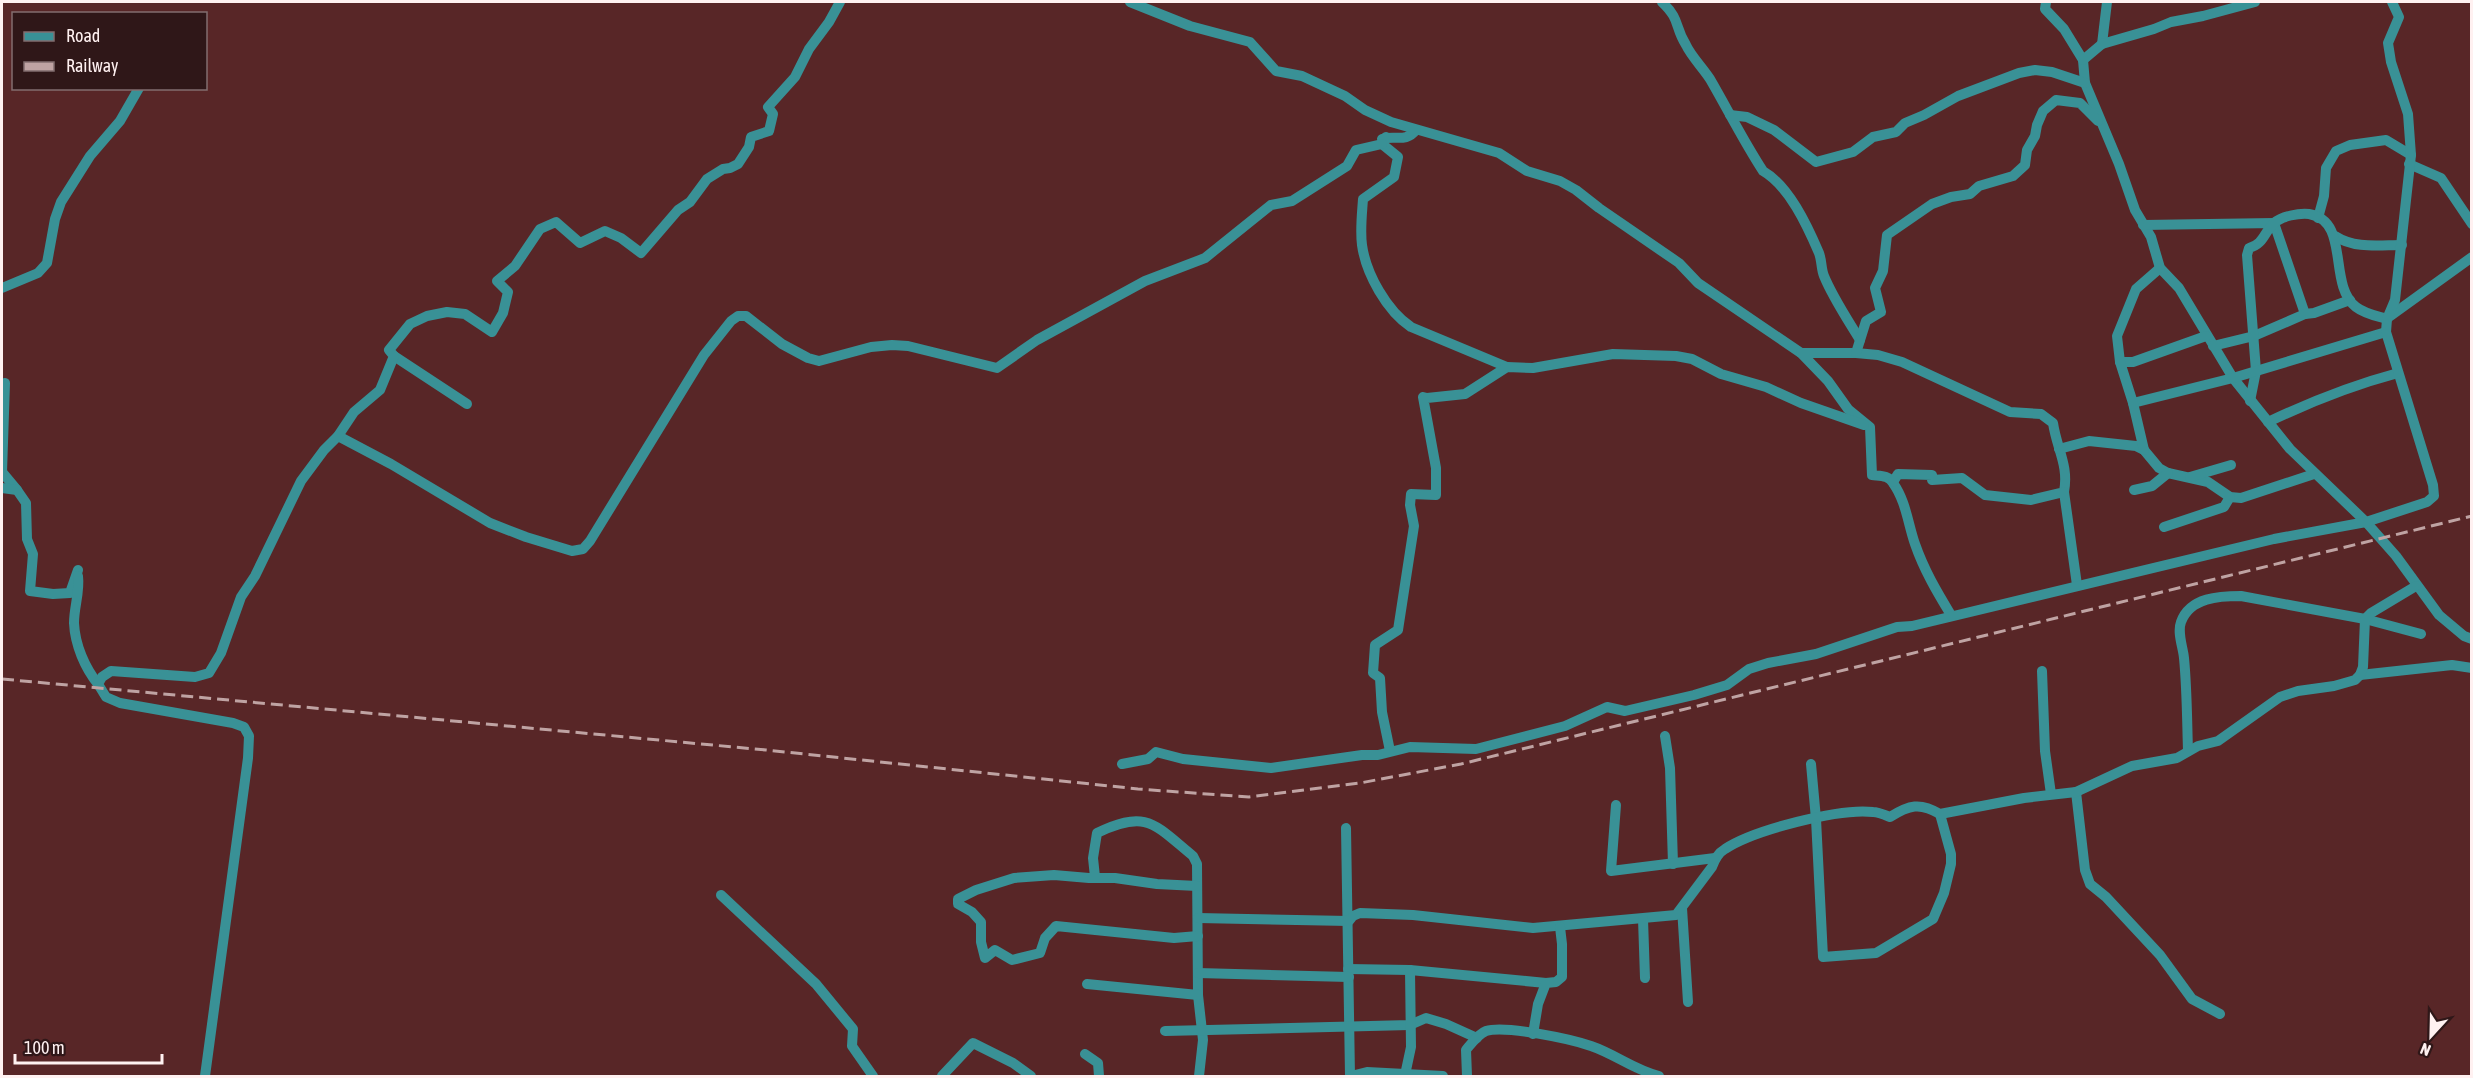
<svg xmlns="http://www.w3.org/2000/svg" width="2473" height="1078" font-family="'Asap Condensed',sans-serif">
<style>
.lines{fill:none;stroke-linecap:round;stroke-linejoin:round}
.minor{stroke:#399196;stroke-width:10}
.rail{stroke:#bfa3a3;stroke-width:3;stroke-dasharray:12 6;stroke-linecap:butt}
</style>
<rect width="100%" height="100%" fill="#582627"/>
<g class="lines">
<g class="minor">
<path d="M1130,2L1190,26L1250,42L1276,71L1302,76L1345,96L1365,110L1391,122L1499,153L1527,171L1560,181L1576,190L1599,208L1679,263L1698,283L1801,353L1828,381L1848,409L1870,427L1872,475C1880,476 1889,475 1893,483C1906,501 1908,524 1915,544C1924,570 1937,592 1951,615"/>
<path d="M1662,2C1681,20 1674,26 1686,45C1691,56 1703,68 1710,79C1728,110 1744,142 1763,171C1789,186 1807,225 1819,253C1822,261 1821,269 1824,276C1833,298 1848,320 1860,340"/>
<polyline points="2046,2 2045,9 2064,29 2083,60 2085,83 2119,164 2135,210 2151,237 2160,268 2179,288 2233,378 2290,449 2366,522 2396,556 2439,615 2464,636 2472,639"/>
<polyline points="2102,44 2107,2"/>
<polyline points="2083,60 2102,44 2154,29 2171,22 2203,16 2255,2"/>
<polyline points="1730,115 1747,117 1774,130 1816,162 1853,152 1873,137 1896,132 1905,123 1924,115 1958,96 2019,73 2035,70 2052,72 2085,83"/>
<path d="M1386,137L1382,144L1398,157L1394,177L1363,199C1362,214 1360,230 1362,245C1366,274 1387,311 1411,327L1507,367"/>
<path d="M1382,139C1395,135 1406,143 1416,130"/>
<polyline points="2409,164 2441,178 2472,224"/>
<polyline points="2318,218 2324,196 2326,168 2336,151 2350,145 2386,140 2411,155"/>
<polyline points="2143,225 2274,223 2305,314"/>
<path d="M2335,236C2355,249 2379,245 2402,245"/>
<polyline points="2,288 38,273 47,263 55,219 61,202 90,156 120,121 139,88"/>
<polyline points="2389,317 2472,257"/>
<polyline points="2213,346 2254,336 2305,314 2314,313 2350,300"/>
<path d="M1801,353H1856L1878,355L1902,362L2010,412L2041,414L2053,423C2057,450 2069,465 2064,492L2031,500L1985,495L1962,478L1932,480V475L1898,474L1893,482"/>
<polyline points="1856,353 1866,321 1881,312 1875,288 1883,271 1887,235 1932,204 1951,197 1970,194 1979,186 2013,176 2025,165 2027,150 2035,136 2037,125 2043,111 2056,100 2080,103 2098,121"/>
<polyline points="394,356 467,404"/>
<polyline points="2120,362 2133,362 2206,336"/>
<polyline points="5,383 2,472 17,490"/>
<path d="M2250,401L2256,371L2247,255L2249,248C2264,244 2264,232 2274,223C2282,216 2299,213 2309,214C2351,221 2327,284 2356,307C2365,314 2377,316 2387,319"/>
<polyline points="2133,403 2233,378 2386,332"/>
<path d="M2268,422C2310,402 2353,385 2398,373"/>
<polyline points="338,436 391,464 490,523 526,537 572,551 583,549 590,541 704,355 731,321 738,316 746,316 782,344 808,358 819,361 871,347 892,345 908,346 997,368 1037,340 1145,281 1205,258 1271,205 1292,201 1347,166 1356,150 1382,144"/>
<polyline points="2059,449 2089,441 2136,446 2144,450 2159,468 2168,473 2208,482 2230,497 2241,498 2314,474"/>
<polyline points="2144,450 2133,403 2120,362 2117,336 2136,289 2160,268"/>
<polyline points="2190,477 2231,465"/>
<polyline points="2,488 17,490 26,503 27,539 33,554 30,591 53,594 70,593 78,570"/>
<polyline points="2134,490 2152,486 2168,473"/>
<polyline points="2064,492 2077,585"/>
<polyline points="2164,527 2224,507 2230,497"/>
<path d="M78,576C80,592 74,607 74,623C75,645 85,668 98,684"/>
<polyline points="2042,671 2045,751 2051,794"/>
<polyline points="2360,675 2452,665 2472,668"/>
<polyline points="1665,736 1670,768 1673,864"/>
<polyline points="1390,751 1382,712 1380,678 1373,673 1375,645 1398,630 1414,526 1410,505 1411,494 1436,495 1436,468 1423,397 1427,398 1465,394 1507,367 1533,368 1613,354 1676,356 1692,359 1721,374 1766,387 1801,403 1864,425"/>
<path d="M2188,751C2187,720 2187,689 2184,658C2183,647 2177,633 2181,622C2190,597 2220,596 2241,596L2365,619L2421,634"/>
<polyline points="1122,764 1148,759 1156,752 1183,759 1271,768 1362,755 1378,755 1410,747 1476,749 1565,726 1607,707 1625,711 1694,695 1727,685 1749,669 1768,663 1816,654 1897,627 1912,626 2274,539 2366,522 2427,502 2434,496 2433,485 2386,332 2387,319 2395,300 2411,155 2408,114 2391,62 2388,43 2399,17 2392,2"/>
<polyline points="1811,764 1816,819 1823,957 1876,953 1933,919 1944,893 1951,864 1951,854 1940,814"/>
<polyline points="2076,792 2085,870 2090,884 2106,897 2160,955 2192,999 2220,1014"/>
<polyline points="1616,805 1611,871 1715,858"/>
<polyline points="1346,828 1350,1076"/>
<path d="M1095,877L1093,858L1097,833C1147,809 1154,824 1193,856L1197,864L1198,995L1203,1040L1199,1076"/>
<polyline points="1197,886 1157,884 1115,878 1089,878 1054,875 1014,878 976,890 958,899 958,904 972,912 981,922 981,942 985,958 995,950 1012,960 1040,953 1045,938 1056,926 1174,938 1198,936"/>
<polyline points="721,895 816,984 853,1029 852,1046 873,1076"/>
<polyline points="1682,908 1688,1002"/>
<path d="M1198,918L1349,921L1353,916L1360,913L1413,915L1533,928L1676,915L1712,867C1715,859 1718,853 1725,849C1754,830 1839,808 1873,812C1878,812 1885,815 1890,817C1909,805 1920,802 1940,814L2024,798L2076,792L2132,766L2177,758L2198,746L2218,741L2280,697L2298,691L2334,686L2355,680L2360,675L2363,667L2365,619L2371,613L2416,586"/>
<polyline points="1643,919 1645,978"/>
<polyline points="1348,969 1410,970 1546,983"/>
<polyline points="1198,973 1349,977"/>
<polyline points="1087,984 1198,995"/>
<polyline points="1165,1031 1410,1025 1426,1018 1446,1024 1477,1038"/>
<polyline points="1533,1034 1538,1004 1546,983 1556,982 1562,977 1562,944 1560,927"/>
<polyline points="1085,1054 1098,1063 1099,1076"/>
<polyline points="1405,1075 1411,1047 1410,970"/>
<polyline points="205,1076 248,758 249,736 244,727 233,723 120,703 106,697 98,684 102,677 111,671 195,677 209,673 221,653 241,597 255,576 301,481 324,450 338,436 354,412 380,390 394,356 389,350 410,324 427,316 447,312 465,314 492,332 503,313 508,292 497,281 515,266 540,229 556,222 580,243 605,231 621,238 641,253 678,210 690,202 707,179 723,169 730,168 738,164 749,147 751,137 769,131 773,114 768,107 795,77 809,49 829,22 840,2"/>
<polyline points="942,1076 973,1043 1013,1063 1031,1076"/>
<polyline points="1351,1076 1367,1072 1443,1076"/>
<path d="M1467,1076L1466,1050C1471,1044 1478,1034 1486,1031C1505,1025 1571,1039 1591,1046C1615,1054 1634,1070 1659,1076"/>
</g>
<polyline class="rail" points="2,679 766,750 1138,789 1249,797 1360,783 1461,764 2472,516"/>
</g>
<rect width="2473" height="1078" fill="none" stroke="#fff1f1" stroke-width="6"/>
<rect x="12" y="12" width="195" height="78" fill="#2f1718" stroke="#826e6f" stroke-width="1.5"/>
<rect x="24" y="32" width="30" height="9" fill="#399196" stroke="#826e6f" stroke-width="1.5"/>
<text x="66" y="42" font-size="18" fill="#fff1f1">Road</text>
<rect x="24" y="62" width="30" height="9" fill="#bfa3a3" stroke="#826e6f" stroke-width="1.5"/>
<text x="66" y="72" font-size="18" fill="#fff1f1">Railway</text>
<g transform="translate(2431 1036) rotate(202)" stroke="#2f1718" stroke-width="4.5" paint-order="stroke">
<path d="M0-4.5L10 22L0 15L-10 22Z" fill="#fff1f1"/>
<text y="-9" font-size="16" font-weight="bold" text-anchor="middle" fill="#fff1f1">N</text>
</g>
<path d="M15 1054v9h147v-9" fill="none" stroke="#fff1f1" stroke-width="3"/>
<text x="24" y="1054" font-size="18" fill="#fff1f1" stroke="#2f1718" stroke-width="4.5" paint-order="stroke">100 m</text>
</svg>
